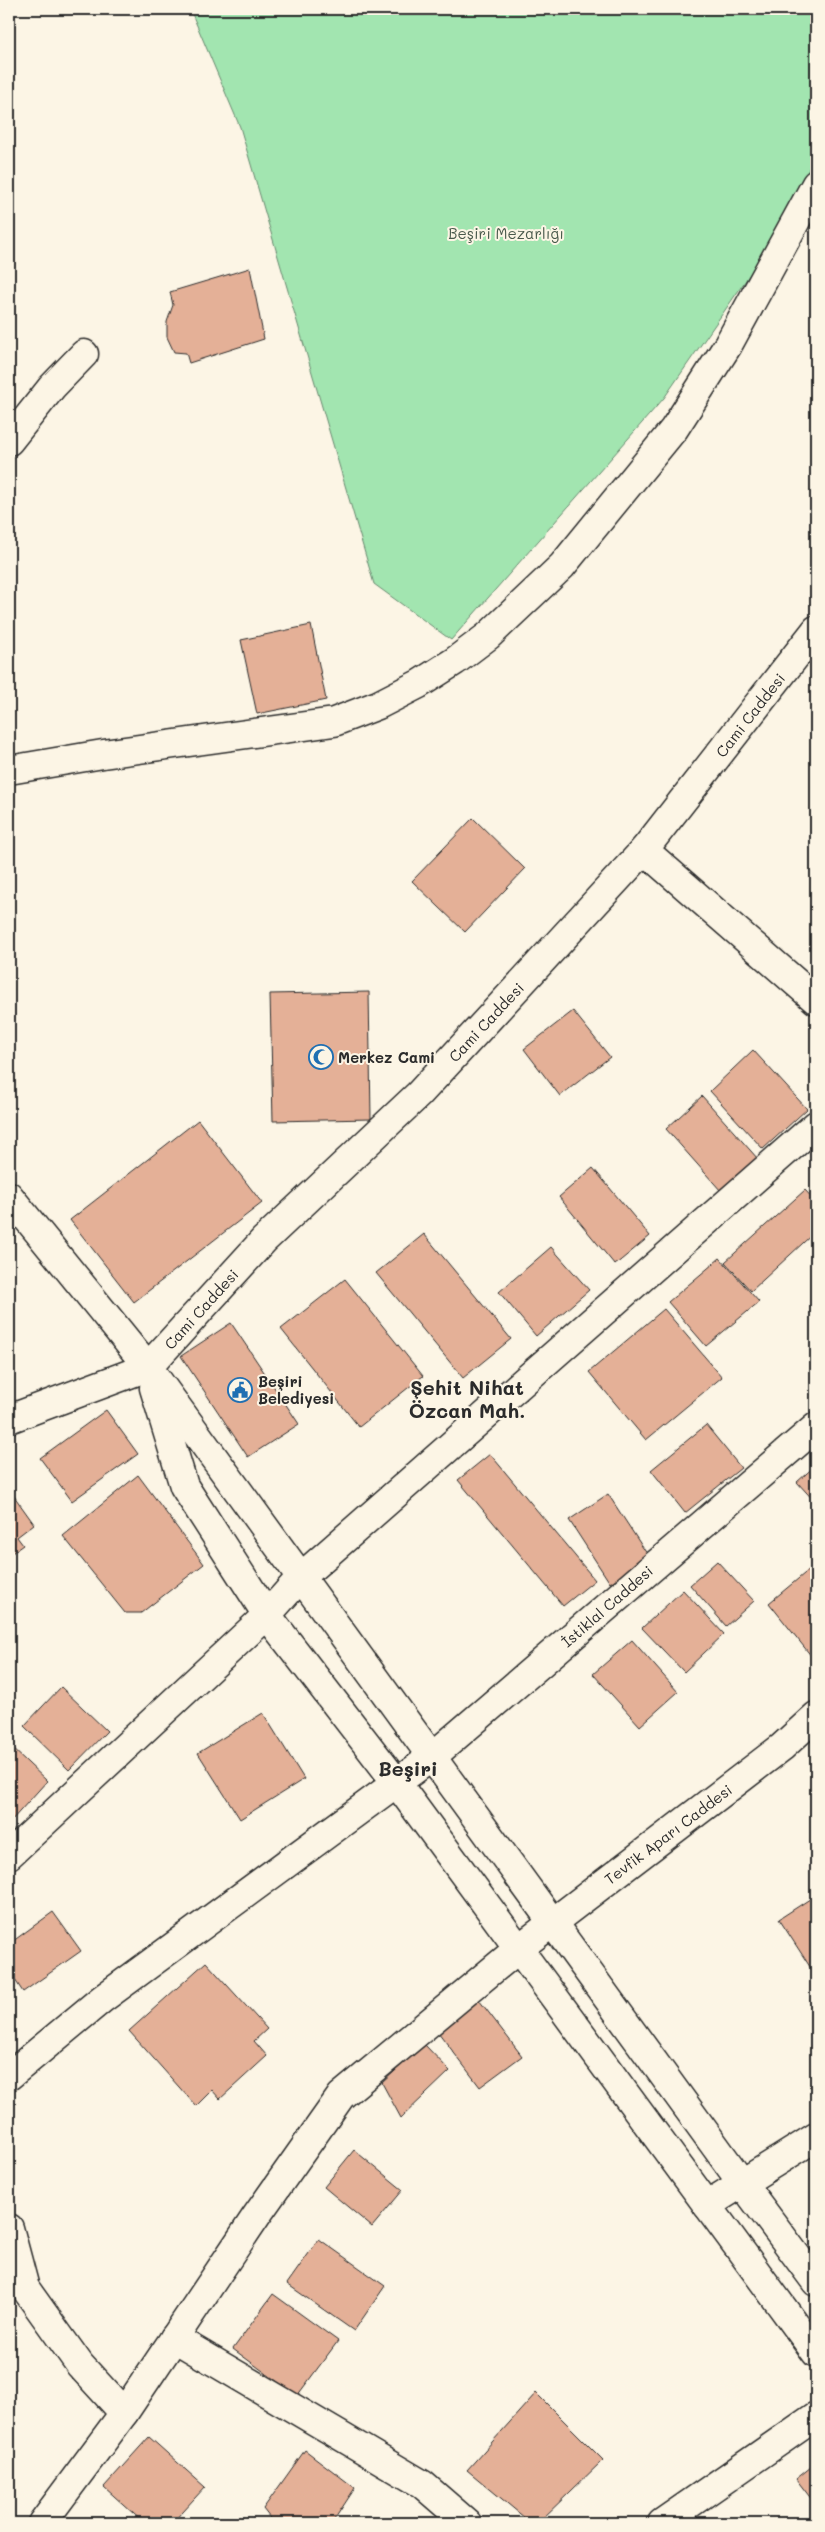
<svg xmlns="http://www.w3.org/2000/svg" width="825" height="2532" font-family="Mali,sans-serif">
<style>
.green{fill:#a2e5b0;stroke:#66886e}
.building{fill:#e4b097;stroke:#2b2b2b}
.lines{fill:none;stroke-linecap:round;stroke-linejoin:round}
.minor-casing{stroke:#2b2b2b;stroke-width:31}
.minor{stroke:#fcf5e5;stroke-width:28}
.labels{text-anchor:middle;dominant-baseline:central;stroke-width:4;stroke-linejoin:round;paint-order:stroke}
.park-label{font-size:15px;fill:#495a4c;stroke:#fcf5e5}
.street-label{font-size:15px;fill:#2b2b2b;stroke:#fcf5e5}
.poi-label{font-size:15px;font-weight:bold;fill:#2b2b2b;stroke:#fcf5e5;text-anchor:start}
.district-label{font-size:20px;font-weight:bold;fill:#2b2b2b;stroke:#fcf5e5}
</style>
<rect width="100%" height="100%" fill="#fcf5e5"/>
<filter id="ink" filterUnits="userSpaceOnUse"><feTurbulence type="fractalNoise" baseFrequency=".02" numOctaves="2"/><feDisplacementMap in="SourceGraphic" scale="10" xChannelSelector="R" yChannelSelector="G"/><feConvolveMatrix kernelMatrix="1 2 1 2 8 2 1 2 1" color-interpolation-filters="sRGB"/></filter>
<g filter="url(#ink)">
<polygon class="green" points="190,9 816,9 816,152 804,180 757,264 664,398 451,640 374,584 240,127"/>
<g class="building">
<polygon points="250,268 264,339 189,363 186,353 174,352 167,337 167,322 173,305 170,292"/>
<polygon points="311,625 326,700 257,714 241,640"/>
<polygon points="816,651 816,666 809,659"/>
<polygon points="473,818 525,869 465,932 412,881"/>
<polygon points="369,992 371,1119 273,1121 270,994"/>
<polygon points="573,1011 610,1057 560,1096 524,1049"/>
<polygon points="753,1050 807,1109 763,1149 710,1091"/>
<polygon points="702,1096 758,1159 721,1191 666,1129"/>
<polygon points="198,1120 262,1203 134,1302 70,1220"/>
<polygon points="593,1168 650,1236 615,1265 559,1197"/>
<polygon points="805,1190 816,1202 816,1231 751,1291 725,1262"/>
<polygon points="424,1234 511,1339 463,1378 376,1273"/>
<polygon points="551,1247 589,1290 536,1336 499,1292"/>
<polygon points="720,1258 759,1302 706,1346 668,1302"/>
<polygon points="345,1279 423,1376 359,1427 281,1329"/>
<polygon points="664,1309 722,1377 646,1440 589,1372"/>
<polygon points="231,1323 299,1424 248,1457 181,1356"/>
<polygon points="106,1410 138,1454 72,1501 40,1458"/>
<polygon points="706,1425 741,1468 685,1513 651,1470"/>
<polygon points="490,1454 595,1580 563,1606 458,1480"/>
<polygon points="816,1465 816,1503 797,1482"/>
<polygon points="138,1475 204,1564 141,1613 125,1613 63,1536"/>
<polygon points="9,1489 34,1524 17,1537 23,1545 9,1555"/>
<polygon points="608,1494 649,1557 610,1583 569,1520"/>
<polygon points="717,1561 754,1601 726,1626 690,1585"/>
<polygon points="816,1564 816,1662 769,1603"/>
<polygon points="683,1590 724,1634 684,1672 642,1628"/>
<polygon points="632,1640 678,1692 640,1726 593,1674"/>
<polygon points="61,1687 107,1731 69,1770 24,1726"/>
<polygon points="263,1713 304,1779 240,1819 198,1753"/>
<polygon points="9,1745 47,1781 11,1821 9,1819"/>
<polygon points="816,1895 816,1976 779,1919"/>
<polygon points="53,1912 81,1951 23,1992 9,1971 9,1944"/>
<polygon points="206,1962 267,2029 254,2041 267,2056 220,2099 212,2090 196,2106 129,2031"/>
<polygon points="476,1996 522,2056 480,2087 435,2028"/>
<polygon points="424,2044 450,2071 401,2118 382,2083"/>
<polygon points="354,2150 403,2190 372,2227 324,2187"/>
<polygon points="319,2239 385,2286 354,2331 287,2284"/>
<polygon points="273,2294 338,2341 297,2396 233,2349"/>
<polygon points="536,2393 603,2460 538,2523 531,2523 467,2470"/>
<polygon points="149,2437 205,2487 172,2523 144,2523 104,2487"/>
<polygon points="305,2450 355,2488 332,2523 268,2523 270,2518 263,2509"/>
<polygon points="816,2463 816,2505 796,2479"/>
</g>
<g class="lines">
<defs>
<g id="minor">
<polyline points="9,441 52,387 84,354"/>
<polyline points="9,770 103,754 334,722 378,705 419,684 455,661 488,636 562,566 674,429 728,345 816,184"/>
<polyline points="644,850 816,1000"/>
<polyline points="9,1196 148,1367 742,2183 816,2282"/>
<polyline points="154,1388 184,1486 267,1615 396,1782 816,2353"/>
<polyline points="9,1419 148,1367 264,1240 419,1094 644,850 816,630"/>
<polyline points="9,1855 267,1615 300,1578 816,1125"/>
<polyline points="9,2076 102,1999 433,1756 816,1427"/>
<polyline points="707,2205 816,2137"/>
<polyline points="9,2228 25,2288 80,2365 124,2413"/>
<polyline points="174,2338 422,2484 467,2523"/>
<polyline points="42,2523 124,2413 257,2215 341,2096 518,1949 782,1747 816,1716"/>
<polyline points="662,2523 816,2416"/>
</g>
</defs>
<use href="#minor" class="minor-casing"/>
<use href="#minor" class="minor"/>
</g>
</g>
<defs>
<symbol id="mosque-ring" viewBox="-11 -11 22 22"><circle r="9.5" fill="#fcf5e5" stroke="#1f6fb2" stroke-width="1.5"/><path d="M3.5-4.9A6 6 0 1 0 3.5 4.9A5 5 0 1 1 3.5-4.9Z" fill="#1f6fb2"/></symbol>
<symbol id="civic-ring" viewBox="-11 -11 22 22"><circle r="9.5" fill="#fcf5e5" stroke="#1f6fb2" stroke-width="1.5"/><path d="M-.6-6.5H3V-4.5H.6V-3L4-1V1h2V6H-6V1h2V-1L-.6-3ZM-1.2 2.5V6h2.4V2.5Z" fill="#1f6fb2"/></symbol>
</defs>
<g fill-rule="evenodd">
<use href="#mosque-ring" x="307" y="1043" width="28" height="28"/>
<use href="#civic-ring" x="226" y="1376" width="28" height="28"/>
</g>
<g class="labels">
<g class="park-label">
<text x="506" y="233">Beşiri Mezarlığı</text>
</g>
<g class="street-label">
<text transform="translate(750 715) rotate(-52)">Cami Caddesi</text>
<text transform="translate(486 1022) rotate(-47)">Cami Caddesi</text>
<text transform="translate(201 1309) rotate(-48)">Cami Caddesi</text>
<text transform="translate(607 1606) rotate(-41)">İstiklal Caddesi</text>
<text transform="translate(668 1834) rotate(-37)">Tevfik Aparı Caddesi</text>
</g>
<g class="poi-label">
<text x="338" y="1057">Merkez Cami</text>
<text x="258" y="1381">Beşiri<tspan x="258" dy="17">Belediyesi</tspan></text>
</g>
<g class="district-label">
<text x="467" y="1387">Şehit Nihat<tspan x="467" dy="23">Özcan Mah.</tspan></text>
<text x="408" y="1768">Beşiri</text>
</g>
</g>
<rect width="825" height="2532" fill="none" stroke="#fcf5e5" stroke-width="30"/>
<rect x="15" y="15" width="795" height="2502" fill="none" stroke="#2b2b2b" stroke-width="2" filter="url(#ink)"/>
</svg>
